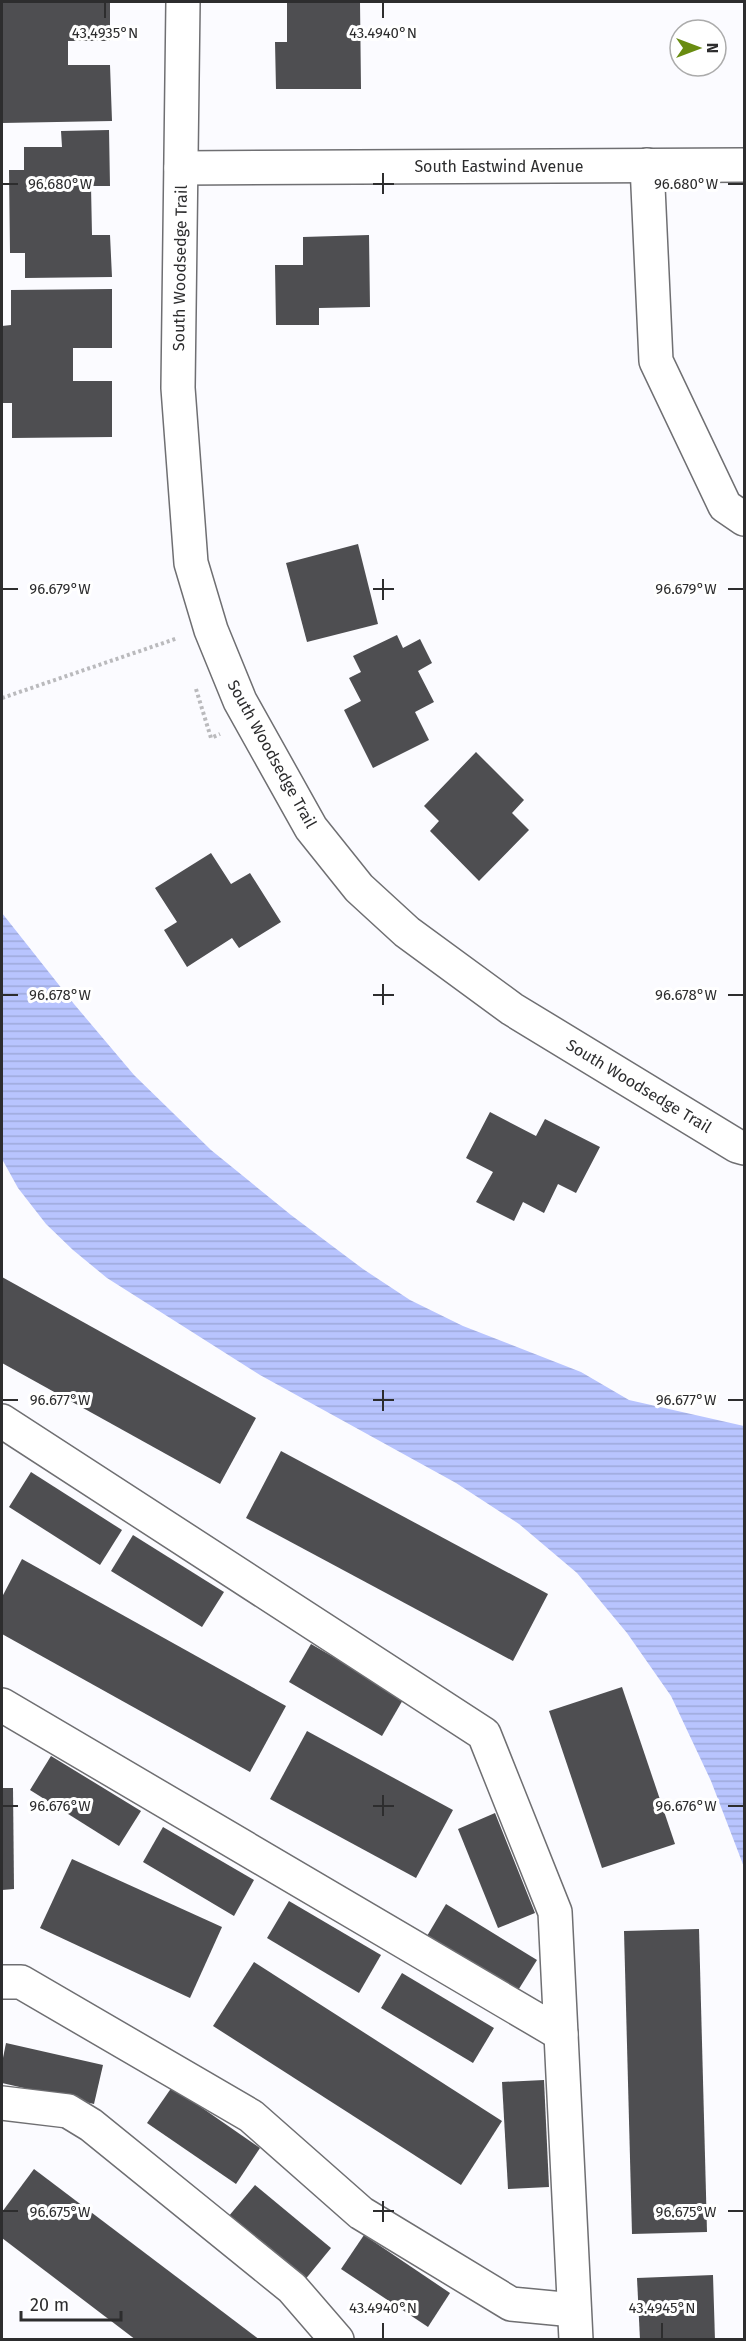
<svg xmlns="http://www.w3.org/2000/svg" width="746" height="2341" font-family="'Fira Sans',sans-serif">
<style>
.water{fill:url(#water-rules)}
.building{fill:#4e4e51}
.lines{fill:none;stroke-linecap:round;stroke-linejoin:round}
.minor-casing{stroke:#6f6f72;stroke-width:36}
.path{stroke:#bababd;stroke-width:4;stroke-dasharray:3 3;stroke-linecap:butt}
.minor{stroke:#fff;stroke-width:33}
.ticks{fill:none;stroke:#2d2d2e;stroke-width:2}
.labels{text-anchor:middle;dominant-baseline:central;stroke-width:6;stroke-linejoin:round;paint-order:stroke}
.street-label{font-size:16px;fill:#2d2d2e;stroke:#fff}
.ticks-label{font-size:15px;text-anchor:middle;fill:#2d2d2e;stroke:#fff;stroke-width:6;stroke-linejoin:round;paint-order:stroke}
</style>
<defs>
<pattern id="water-rules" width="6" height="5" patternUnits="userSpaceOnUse" patternTransform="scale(1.5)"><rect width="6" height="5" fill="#b8c4fe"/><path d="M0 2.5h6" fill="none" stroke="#9ea9da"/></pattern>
</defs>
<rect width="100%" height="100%" fill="#fbfbff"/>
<polygon class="water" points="2,913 74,1004 134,1075 211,1150 291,1215 363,1269 410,1300 463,1326 581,1372 629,1400 744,1426 744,1867 711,1781 671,1696 627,1633 577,1573 519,1524 456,1483 260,1375 107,1278 73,1250 46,1224 18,1188 2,1159"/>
<g class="building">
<polygon points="2,2 110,2 110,41 68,41 68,65 110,65 112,121 2,123"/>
<polygon points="287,2 360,2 361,89 276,89 275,42 287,42"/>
<polygon points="109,130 110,186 91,186 92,235 110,235 112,277 25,278 25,253 10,253 9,170 24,170 24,147 62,147 61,131"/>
<polygon points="369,235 370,307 319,308 319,325 276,325 275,265 303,265 303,237"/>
<polygon points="112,289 112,348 73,348 73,381 112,381 112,437 12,438 12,403 2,403 2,326 11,325 11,290"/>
<polygon points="358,544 378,624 307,642 286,563"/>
<polygon points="397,635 403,648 420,639 432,663 418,671 434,702 415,712 429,740 373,768 344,710 361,701 349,678 361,672 353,656"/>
<polygon points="476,752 524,800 512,813 529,830 479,881 430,831 439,821 424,806"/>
<polygon points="211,853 231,884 250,873 281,922 239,948 232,938 187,967 164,930 177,922 155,888"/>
<polygon points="490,1112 536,1136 545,1119 600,1147 576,1193 558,1184 544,1213 523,1202 514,1221 476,1202 493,1172 466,1158"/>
<polygon points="2,1277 256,1418 220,1484 2,1363"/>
<polygon points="281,1451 548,1594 513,1661 246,1518"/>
<polygon points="31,1472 122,1530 100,1565 9,1507"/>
<polygon points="133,1535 224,1592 202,1627 111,1571"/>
<polygon points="22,1559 286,1706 250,1772 2,1634 2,1597"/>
<polygon points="311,1644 404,1698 382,1736 289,1682"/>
<polygon points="622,1687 675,1844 602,1868 549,1711"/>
<polygon points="307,1731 453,1810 416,1878 270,1799"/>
<polygon points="51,1756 141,1811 119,1846 30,1790"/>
<polygon points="2,1788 13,1788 14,1889 2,1890"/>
<polygon points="495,1813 535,1913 498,1928 458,1829"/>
<polygon points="163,1827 254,1880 234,1916 143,1862"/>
<polygon points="72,1859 222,1927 190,1998 40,1928"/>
<polygon points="289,1901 381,1955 359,1993 267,1938"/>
<polygon points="446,1904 537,1960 517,1992 427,1936"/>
<polygon points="699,1929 707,2232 632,2234 624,1931"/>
<polygon points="254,1962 502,2121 461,2185 213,2026"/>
<polygon points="402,1973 494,2028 473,2063 381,2008"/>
<polygon points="6,2043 103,2065 94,2104 2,2083 2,2063"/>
<polygon points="544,2080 549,2187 508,2189 502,2082"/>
<polygon points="172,2087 260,2148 236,2184 147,2123"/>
<polygon points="34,2169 260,2340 136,2340 2,2238 2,2212"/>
<polygon points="255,2185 331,2248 304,2281 228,2217"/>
<polygon points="364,2235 450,2293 428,2327 341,2269"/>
<polygon points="713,2275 715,2340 640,2340 637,2278"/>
</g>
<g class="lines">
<defs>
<g id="minor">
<polyline points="183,2 178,388 191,563 211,630 240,701 311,828 359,888 407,932 512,1009 737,1146 744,1148"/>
<polyline points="647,165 656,361 725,506 744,519"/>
<polyline points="181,168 744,165"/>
<polyline points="2,1421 484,1734 555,1912 576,2340"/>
<polyline points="2,1705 561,2034"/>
<polyline points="2,1982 21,1982 251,2116 361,2213 511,2304 574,2310"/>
<polyline points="2,2103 68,2111 91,2125 292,2288 337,2340"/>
</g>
</defs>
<use href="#minor" class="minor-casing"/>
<g class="path">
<polyline points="196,689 211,738 220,734"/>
<polyline points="2,698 178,638"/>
</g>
<use href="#minor" class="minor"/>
</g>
<path class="ticks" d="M105,3V18M383,3V18M383,173V194M3,184H18M373,184H394M728,184H743M383,579V600M3,589H18M373,589H394M728,589H743M383,984V1005M3,995H18M373,995H394M728,995H743M383,1390V1411M3,1400H18M373,1400H394M728,1400H743M383,1795V1816M3,1806H18M373,1806H394M728,1806H743M383,2201V2222M3,2211H18M373,2211H394M728,2211H743M383,2323V2338M662,2323V2338"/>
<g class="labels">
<g class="street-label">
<text x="499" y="166">South Eastwind Avenue</text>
<text transform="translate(180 268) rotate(-89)">South Woodsedge Trail</text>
<text transform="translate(272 754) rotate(61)">South Woodsedge Trail</text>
<text transform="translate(639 1086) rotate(31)">South Woodsedge Trail</text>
</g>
</g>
<g class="ticks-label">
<text x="105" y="38">43.4935°N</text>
<text x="383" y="38">43.4940°N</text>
<text x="60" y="189">96.680°W</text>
<text x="686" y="189">96.680°W</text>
<text x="60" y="594">96.679°W</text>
<text x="686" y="594">96.679°W</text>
<text x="686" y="1000">96.678°W</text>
<text x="60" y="1000">96.678°W</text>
<text x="60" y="1405">96.677°W</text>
<text x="686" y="1405">96.677°W</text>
<text x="686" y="1811">96.676°W</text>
<text x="60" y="1811">96.676°W</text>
<text x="60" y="2217">96.675°W</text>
<text x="686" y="2217">96.675°W</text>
<text x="383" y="2313">43.4940°N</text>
<text x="662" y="2313">43.4945°N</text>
</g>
<rect width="746" height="2341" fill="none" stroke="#2d2d2e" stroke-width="6"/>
<g transform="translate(698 48) rotate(90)"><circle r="28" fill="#ffffff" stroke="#ababab" stroke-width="1.5"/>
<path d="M0-4.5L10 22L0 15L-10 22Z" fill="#698c11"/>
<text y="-9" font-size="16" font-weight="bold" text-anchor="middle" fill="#2d2d2e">N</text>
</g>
<path d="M21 2311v9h100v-9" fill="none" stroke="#2d2d2e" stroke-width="3"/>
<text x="30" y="2311" font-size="18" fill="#2d2d2e" stroke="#ffffff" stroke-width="4.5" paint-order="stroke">20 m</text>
</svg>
